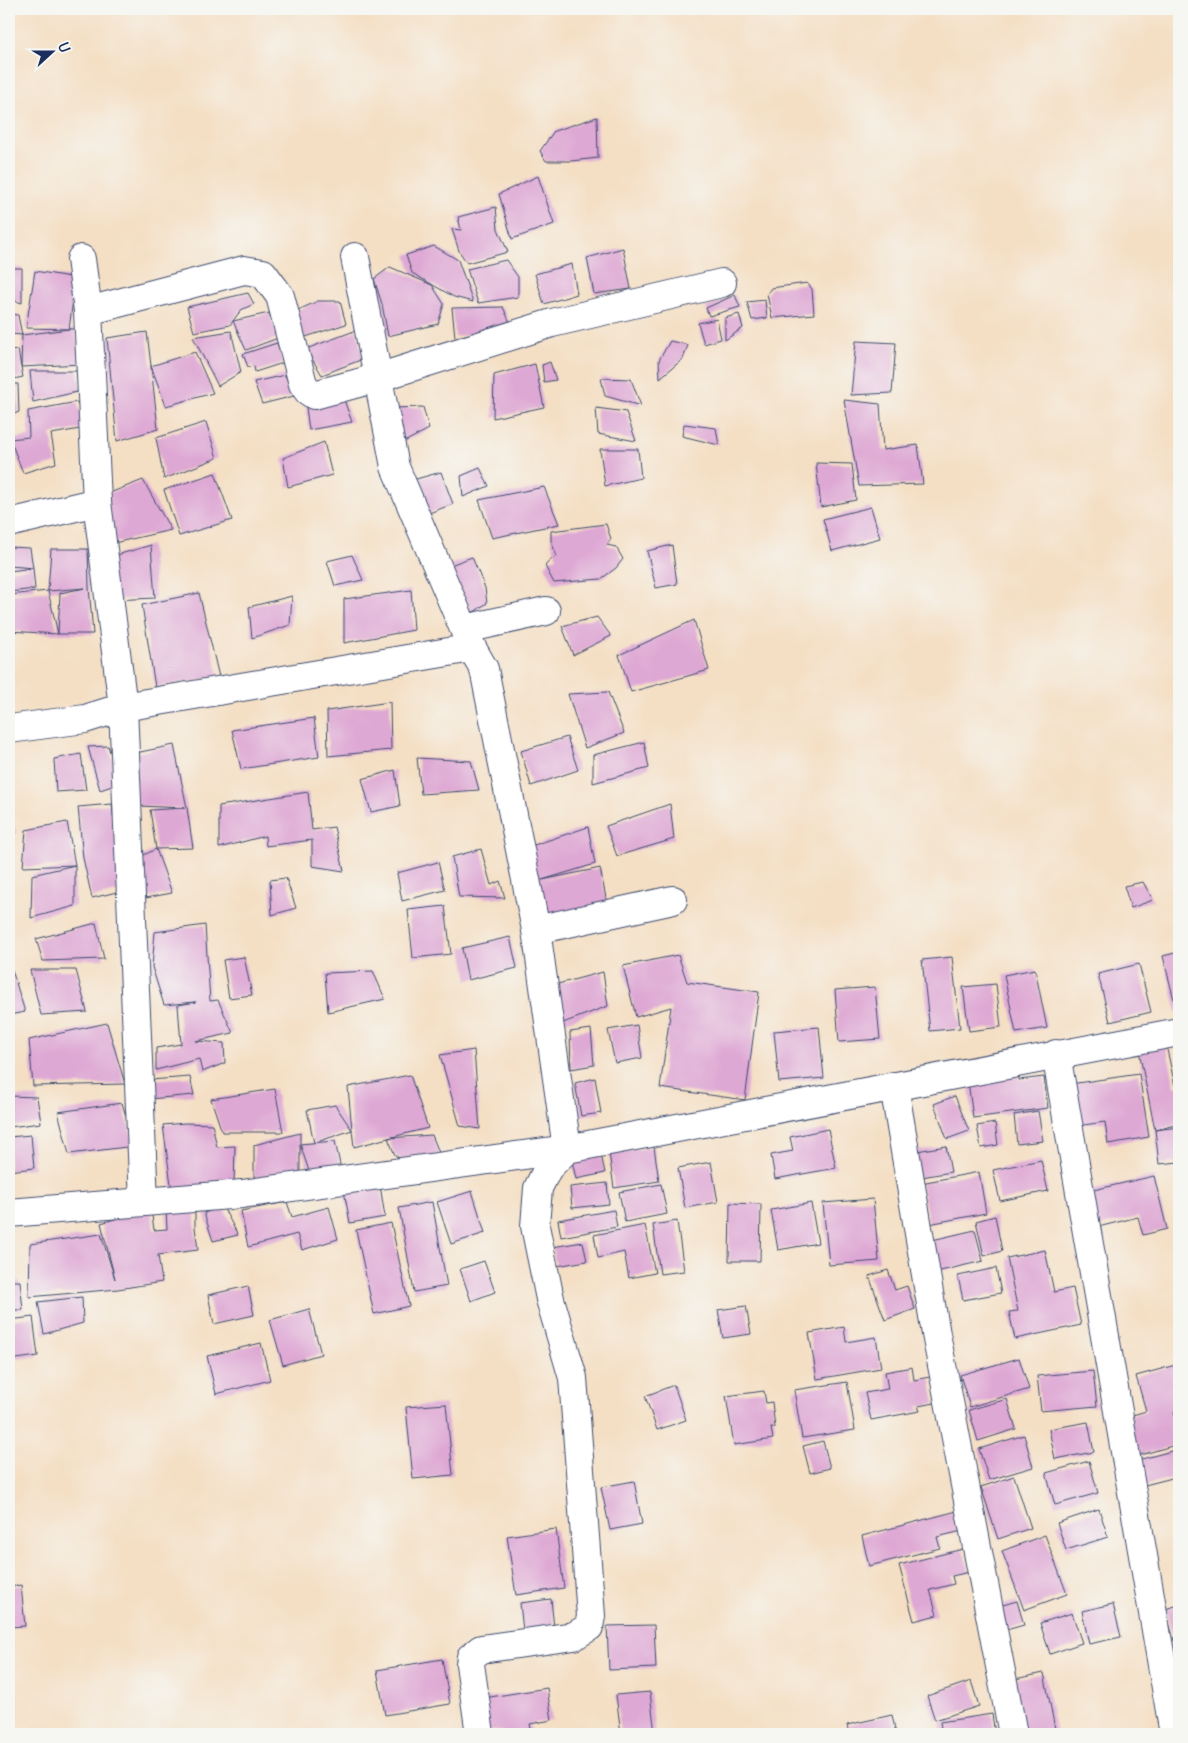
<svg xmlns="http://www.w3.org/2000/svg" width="1188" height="1743" font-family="Delius,sans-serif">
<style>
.building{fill:#dea8d4}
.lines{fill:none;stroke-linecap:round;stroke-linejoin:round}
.minor-casing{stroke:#3c496d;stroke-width:30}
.minor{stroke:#fff;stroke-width:28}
</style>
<rect width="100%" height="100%" fill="#f6f6f2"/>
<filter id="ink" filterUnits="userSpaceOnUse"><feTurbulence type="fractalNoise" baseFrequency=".02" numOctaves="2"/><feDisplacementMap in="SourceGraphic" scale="10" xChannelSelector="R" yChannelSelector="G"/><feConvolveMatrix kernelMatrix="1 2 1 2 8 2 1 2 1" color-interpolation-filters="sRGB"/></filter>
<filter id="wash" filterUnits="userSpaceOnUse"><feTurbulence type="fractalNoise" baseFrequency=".0096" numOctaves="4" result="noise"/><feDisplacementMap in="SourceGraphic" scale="20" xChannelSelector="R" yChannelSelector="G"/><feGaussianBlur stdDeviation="1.12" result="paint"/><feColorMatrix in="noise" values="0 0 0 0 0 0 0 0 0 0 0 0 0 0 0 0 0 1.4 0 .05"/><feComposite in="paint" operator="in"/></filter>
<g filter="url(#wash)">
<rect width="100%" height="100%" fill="#f4dfc4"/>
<g id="blocks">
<g class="building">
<polygon points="597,117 598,158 571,161 546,161 540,151 554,131"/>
<polygon points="538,176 554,224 512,239 499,194"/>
<polygon points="496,207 498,229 508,252 467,263 459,251 452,229 461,230 458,217"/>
<polygon points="434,246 458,260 473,302 454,297 412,273 406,255"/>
<polygon points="623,248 631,289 594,294 587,258"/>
<polygon points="506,260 518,277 518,297 478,303 467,269"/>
<polygon points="572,264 577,294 544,304 535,274"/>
<polygon points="390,267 432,285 444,304 438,324 388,336 382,304 374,279"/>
<polygon points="9,268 22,268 22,303 9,299"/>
<polygon points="35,271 76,278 69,329 75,329 82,364 21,367 23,377 9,380 9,351 18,350 21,367 22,335 9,334 9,314 18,315 22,335 69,329 26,328"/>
<polygon points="807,283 812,289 814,314 772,318 767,294 771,288"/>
<polygon points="248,293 254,304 241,310 230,325 194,332 187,307"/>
<polygon points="735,295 740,307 709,316 706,308"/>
<polygon points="765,300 767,318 752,320 747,302"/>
<polygon points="318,301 340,301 346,324 296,340 285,316"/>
<polygon points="503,307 512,327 455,337 452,308"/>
<polygon points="269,313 278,338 246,350 233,321"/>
<polygon points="739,314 743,328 725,340 725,318"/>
<polygon points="717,319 721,339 704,344 698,323"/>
<polygon points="357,330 363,359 322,375 306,349"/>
<polygon points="231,331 241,372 218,386 193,337"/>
<polygon points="147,332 151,366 195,352 213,393 166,406 151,366 158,429 117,441 107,338"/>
<polygon points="670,341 688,345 683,359 660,378 659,360"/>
<polygon points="856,341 896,343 892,393 851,395"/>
<polygon points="277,343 283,363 255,372 254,366 248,367 243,354"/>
<polygon points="550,362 556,380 544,382 542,365"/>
<polygon points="535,364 544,407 493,418 494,375"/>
<polygon points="30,371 78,371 81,391 33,402"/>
<polygon points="285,375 294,396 262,404 254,382"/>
<polygon points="601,378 631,379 641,406 605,396"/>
<polygon points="9,384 18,384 19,412 9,416"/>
<polygon points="305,400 344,400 352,422 309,430"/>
<polygon points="844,400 880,404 883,450 918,445 923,484 859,486"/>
<polygon points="77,402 86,428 51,434 56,463 23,473 10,439 29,437 28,411"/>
<polygon points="423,407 429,429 402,443 394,408"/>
<polygon points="596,408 626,412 636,441 598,434"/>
<polygon points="206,422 217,458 164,479 156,438"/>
<polygon points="684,424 716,428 719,445 682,436"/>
<polygon points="324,442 332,475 288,487 283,458"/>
<polygon points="600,449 638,449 641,478 605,486"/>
<polygon points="816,463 852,464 856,500 821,507"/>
<polygon points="480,468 489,486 463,497 461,476"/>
<polygon points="441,472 453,504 424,515 409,481"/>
<polygon points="215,473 232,520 179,536 164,490"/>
<polygon points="143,480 171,530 114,543 107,494"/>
<polygon points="544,487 559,524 492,538 479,500"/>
<polygon points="871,507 880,538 832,551 823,519"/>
<polygon points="606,524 611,539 607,545 616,547 623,559 616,568 601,579 554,583 545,566 551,559 557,557 551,541 551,531"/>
<polygon points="151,545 155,598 114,600 110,557"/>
<polygon points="672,545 677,584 656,588 647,551"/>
<polygon points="9,547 30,548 33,568 35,589 9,592 9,571 33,568 10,566"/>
<polygon points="51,549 88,549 89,587 93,634 58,634 60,593 85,588 48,591"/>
<polygon points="352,555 363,580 335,586 327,561"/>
<polygon points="472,557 485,588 487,603 474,612 463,609 445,567"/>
<polygon points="411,590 414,630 344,643 344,599"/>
<polygon points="48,591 58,634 9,631 9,595"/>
<polygon points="199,593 219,677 155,687 142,605"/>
<polygon points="292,596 290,625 252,638 249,607"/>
<polygon points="597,617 611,636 573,655 562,626"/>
<polygon points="694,620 709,670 631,692 619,655"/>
<polygon points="608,692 624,733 585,748 568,694"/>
<polygon points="390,702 391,750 328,756 327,711"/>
<polygon points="314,718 319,757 241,769 232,730"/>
<polygon points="567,737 578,770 531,786 521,751"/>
<polygon points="644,742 649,768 593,783 593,755"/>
<polygon points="174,745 187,808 193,848 156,849 150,810 185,808 139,806 126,755"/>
<polygon points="108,746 121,783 100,790 88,747"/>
<polygon points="81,754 86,790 56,792 54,759"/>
<polygon points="417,758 471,761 479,790 421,794"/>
<polygon points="395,770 400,806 371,812 362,779"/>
<polygon points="308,792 312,830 334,827 344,871 312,866 312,840 266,846 265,836 219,848 219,806"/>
<polygon points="112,804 121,891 92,898 83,858 78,807"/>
<polygon points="670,804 674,839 617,856 606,826"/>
<polygon points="9,809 16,833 9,835"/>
<polygon points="67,822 75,865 23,867 26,830"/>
<polygon points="588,827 595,864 542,880 600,868 607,903 546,915 531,846"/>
<polygon points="156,849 172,893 140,899 136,859"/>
<polygon points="481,849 491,885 500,881 505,898 459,897 452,857"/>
<polygon points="438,862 445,890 402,901 397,873"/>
<polygon points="75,865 75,906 31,918 32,875"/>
<polygon points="286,878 296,908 272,915 270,880"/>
<polygon points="1143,882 1153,900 1131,908 1124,886"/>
<polygon points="445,906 451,954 413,958 408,910"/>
<polygon points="96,923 104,959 43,961 36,939"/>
<polygon points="205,925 210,1001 218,1000 233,1033 196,1041 224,1043 225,1063 202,1072 199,1059 156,1070 156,1048 181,1044 178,1005 196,1002 164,1005 152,967 155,932"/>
<polygon points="510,937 517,968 468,980 462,948"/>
<polygon points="1179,952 1179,1011 1177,1012 1163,956"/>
<polygon points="678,955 687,982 759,992 745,1100 660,1088 671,1007 636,1017 623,966"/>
<polygon points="244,957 252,995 229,998 223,960"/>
<polygon points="952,957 960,1028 930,1031 922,960"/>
<polygon points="1139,964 1151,1012 1110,1022 1098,974"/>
<polygon points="1035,969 1047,1028 1016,1033 1004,975"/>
<polygon points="9,970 12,970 25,1012 9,1015"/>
<polygon points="30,970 76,970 87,1012 41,1015"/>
<polygon points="373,971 385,999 328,1012 325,973"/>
<polygon points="603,972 608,1006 563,1023 554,985"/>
<polygon points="996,984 1001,1027 969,1031 963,987"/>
<polygon points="875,987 880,1039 839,1042 835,990"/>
<polygon points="107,1023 125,1084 33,1086 29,1040"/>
<polygon points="637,1025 642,1058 615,1063 608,1030"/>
<polygon points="819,1027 824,1078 779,1082 774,1031"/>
<polygon points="591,1029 594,1065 571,1069 570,1032"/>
<polygon points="1166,1045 1175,1086 1179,1085 1179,1124 1155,1130 1139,1051"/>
<polygon points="474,1050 480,1129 460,1126 440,1055"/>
<polygon points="1019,1074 1019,1080 1044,1077 1048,1108 973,1118 968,1081"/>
<polygon points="1139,1074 1149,1137 1108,1144 1105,1122 1076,1126 1070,1084"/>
<polygon points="410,1075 428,1128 388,1138 432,1135 440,1155 406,1164 395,1155 388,1138 354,1147 352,1130 314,1143 307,1110 335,1105 352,1130 348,1087"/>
<polygon points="190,1077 194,1095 149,1099 150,1080"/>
<polygon points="595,1078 601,1113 581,1116 575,1083"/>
<polygon points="275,1089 283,1132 222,1132 211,1099"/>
<polygon points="9,1096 37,1097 41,1123 9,1127"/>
<polygon points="955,1096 969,1131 947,1139 934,1104"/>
<polygon points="122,1103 135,1146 69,1154 58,1112"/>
<polygon points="1038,1111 1043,1141 1017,1144 1014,1115"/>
<polygon points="185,1123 212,1124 217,1147 235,1146 234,1184 172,1192 163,1125"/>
<polygon points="995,1123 998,1145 981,1148 977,1126"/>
<polygon points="1179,1127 1179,1162 1159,1164 1155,1130"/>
<polygon points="828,1129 836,1168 775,1179 771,1155 793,1151 790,1137"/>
<polygon points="300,1133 300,1144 335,1141 342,1174 311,1177 300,1144 300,1177 254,1181 254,1145"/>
<polygon points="31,1135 34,1168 9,1171 9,1137"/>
<polygon points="946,1146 951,1172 916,1178 911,1152"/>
<polygon points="654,1147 659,1181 614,1188 609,1153"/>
<polygon points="601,1154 605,1173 576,1179 572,1161"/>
<polygon points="1041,1160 1048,1191 1000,1201 993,1170"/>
<polygon points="711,1162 718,1202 685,1208 678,1168"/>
<polygon points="979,1172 986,1213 929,1224 921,1183"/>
<polygon points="1154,1176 1167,1229 1143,1235 1138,1217 1094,1228 1085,1192"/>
<polygon points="607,1183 609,1204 572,1208 570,1187"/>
<polygon points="661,1184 667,1214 625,1222 619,1192"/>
<polygon points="380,1185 385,1217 350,1223 344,1191"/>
<polygon points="472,1191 485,1233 451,1244 437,1202"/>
<polygon points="873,1199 879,1261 829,1265 823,1203"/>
<polygon points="287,1202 292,1217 329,1207 338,1239 302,1250 297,1234 248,1247 241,1211"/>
<polygon points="432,1202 447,1286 414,1292 399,1208"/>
<polygon points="730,1203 761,1204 760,1261 729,1261"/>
<polygon points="811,1203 818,1243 778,1250 771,1210"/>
<polygon points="223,1207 238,1235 213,1241 204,1213"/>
<polygon points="166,1208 195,1208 195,1227 198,1250 158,1255 162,1282 118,1289 29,1297 30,1244 101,1234 115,1279 101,1223 151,1209 154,1230 167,1229"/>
<polygon points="614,1210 617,1227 561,1237 558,1220"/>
<polygon points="995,1216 1002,1251 984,1256 976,1221"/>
<polygon points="677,1221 684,1271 660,1274 653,1225"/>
<polygon points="391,1223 409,1306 374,1314 356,1230"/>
<polygon points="645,1225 655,1273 629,1278 624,1252 598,1258 594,1235"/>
<polygon points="975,1230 983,1261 936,1272 928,1241"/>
<polygon points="583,1242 587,1261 556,1266 552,1247"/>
<polygon points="1045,1250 1054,1292 1073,1288 1081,1325 1015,1339 1009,1312 1018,1311 1007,1258"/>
<polygon points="484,1261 495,1292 471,1301 460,1269"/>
<polygon points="996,1268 1001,1293 963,1300 958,1276"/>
<polygon points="888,1270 895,1290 907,1286 915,1309 885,1320 869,1276"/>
<polygon points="9,1281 20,1281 23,1310 9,1310"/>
<polygon points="248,1286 254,1315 214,1324 208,1295"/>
<polygon points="82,1297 83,1323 44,1334 38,1302"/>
<polygon points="746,1306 751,1334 723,1338 718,1310"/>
<polygon points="309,1309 321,1354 283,1365 270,1320"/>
<polygon points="33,1317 38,1356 9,1360 9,1320"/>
<polygon points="844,1327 846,1342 876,1337 881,1368 817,1379 809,1333"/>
<polygon points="261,1343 270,1380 216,1394 207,1356"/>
<polygon points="1019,1358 1029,1389 970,1407 960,1375"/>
<polygon points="1179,1364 1179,1410 1174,1412 1179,1431 1179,1444 1137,1456 1126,1417 1146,1411 1136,1376"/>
<polygon points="912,1367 914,1380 930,1377 935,1403 918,1406 920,1411 871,1420 865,1393 888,1389 885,1372"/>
<polygon points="1093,1371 1097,1406 1041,1411 1037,1376"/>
<polygon points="847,1382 855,1430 802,1438 794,1390"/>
<polygon points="674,1385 686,1420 657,1430 645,1396"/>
<polygon points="764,1391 766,1403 772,1402 775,1428 771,1428 773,1439 734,1445 726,1396"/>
<polygon points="1007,1399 1016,1429 978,1441 969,1410"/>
<polygon points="446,1404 453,1475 413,1479 406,1407"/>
<polygon points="1088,1422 1094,1452 1055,1459 1049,1429"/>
<polygon points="1024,1435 1033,1467 989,1480 979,1449"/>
<polygon points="823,1441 830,1468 810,1473 803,1446"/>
<polygon points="1179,1449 1179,1487 1176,1477 1145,1485 1138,1460"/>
<polygon points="1089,1461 1098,1493 1055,1505 1046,1473"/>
<polygon points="1014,1476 1031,1528 998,1539 981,1487"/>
<polygon points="634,1481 642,1524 610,1530 601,1487"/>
<polygon points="1099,1509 1108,1537 1066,1550 1057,1523"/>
<polygon points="957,1511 962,1531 937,1537 940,1548 869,1566 862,1536"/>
<polygon points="556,1529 564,1588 516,1595 507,1536"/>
<polygon points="1045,1535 1067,1594 1024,1610 1002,1551"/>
<polygon points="963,1549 969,1572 952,1576 954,1584 930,1590 937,1615 914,1621 899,1565"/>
<polygon points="21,1585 25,1626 9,1627 9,1587"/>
<polygon points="551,1599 554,1628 523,1631 520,1603"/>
<polygon points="1017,1601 1024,1625 999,1632 992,1608"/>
<polygon points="1113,1604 1121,1637 1089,1644 1082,1611"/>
<polygon points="1179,1605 1179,1663 1174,1664 1168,1642 1174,1640 1165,1609"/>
<polygon points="1072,1613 1082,1643 1050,1654 1040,1623"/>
<polygon points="654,1625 656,1668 609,1670 607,1626"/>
<polygon points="442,1659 450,1704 385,1715 377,1670"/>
<polygon points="1044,1673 1056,1734 1021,1734 1010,1680"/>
<polygon points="971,1681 979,1706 935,1720 927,1696"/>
<polygon points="547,1688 552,1720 530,1724 532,1734 503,1734 503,1732 488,1730 484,1698"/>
<polygon points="650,1692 655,1734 621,1734 616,1695"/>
<polygon points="992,1714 995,1734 942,1734 940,1722"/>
<polygon points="892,1715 896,1734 849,1734 847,1725"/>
</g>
</g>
</g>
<g filter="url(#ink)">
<use href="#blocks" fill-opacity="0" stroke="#3c496d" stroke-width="1"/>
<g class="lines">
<defs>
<g id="minor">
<polyline points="355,257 395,467 472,648"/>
<polyline points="81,259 88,311 97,502 123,707 144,1202"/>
<polyline points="88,311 244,270 263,273 280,296 303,384 308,391 314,395 377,378 552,323 722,283"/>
<polyline points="9,523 97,502"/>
<polyline points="465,629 546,611"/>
<polyline points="9,729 85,719 123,707 472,648 484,669 536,930 567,1149 548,1168 538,1188 535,1226 550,1299 573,1378 591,1616 589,1627 574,1636 481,1649 471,1657 470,1664 480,1734"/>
<polyline points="536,930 673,900"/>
<polyline points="1056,1054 1174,1734"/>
<polyline points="894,1086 936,1334 1013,1734"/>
<polyline points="9,1213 242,1194 567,1149 1179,1032"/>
</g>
</defs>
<use href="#minor" class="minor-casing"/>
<use href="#minor" class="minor"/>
</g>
</g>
<rect width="1188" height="1743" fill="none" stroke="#f6f6f2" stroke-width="30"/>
<g transform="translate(52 52) rotate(69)" stroke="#f6f6f2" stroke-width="4" paint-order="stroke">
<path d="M0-4L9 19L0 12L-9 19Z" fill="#1b2f5e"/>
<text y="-8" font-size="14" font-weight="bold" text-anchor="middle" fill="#1b2f5e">U</text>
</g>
</svg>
